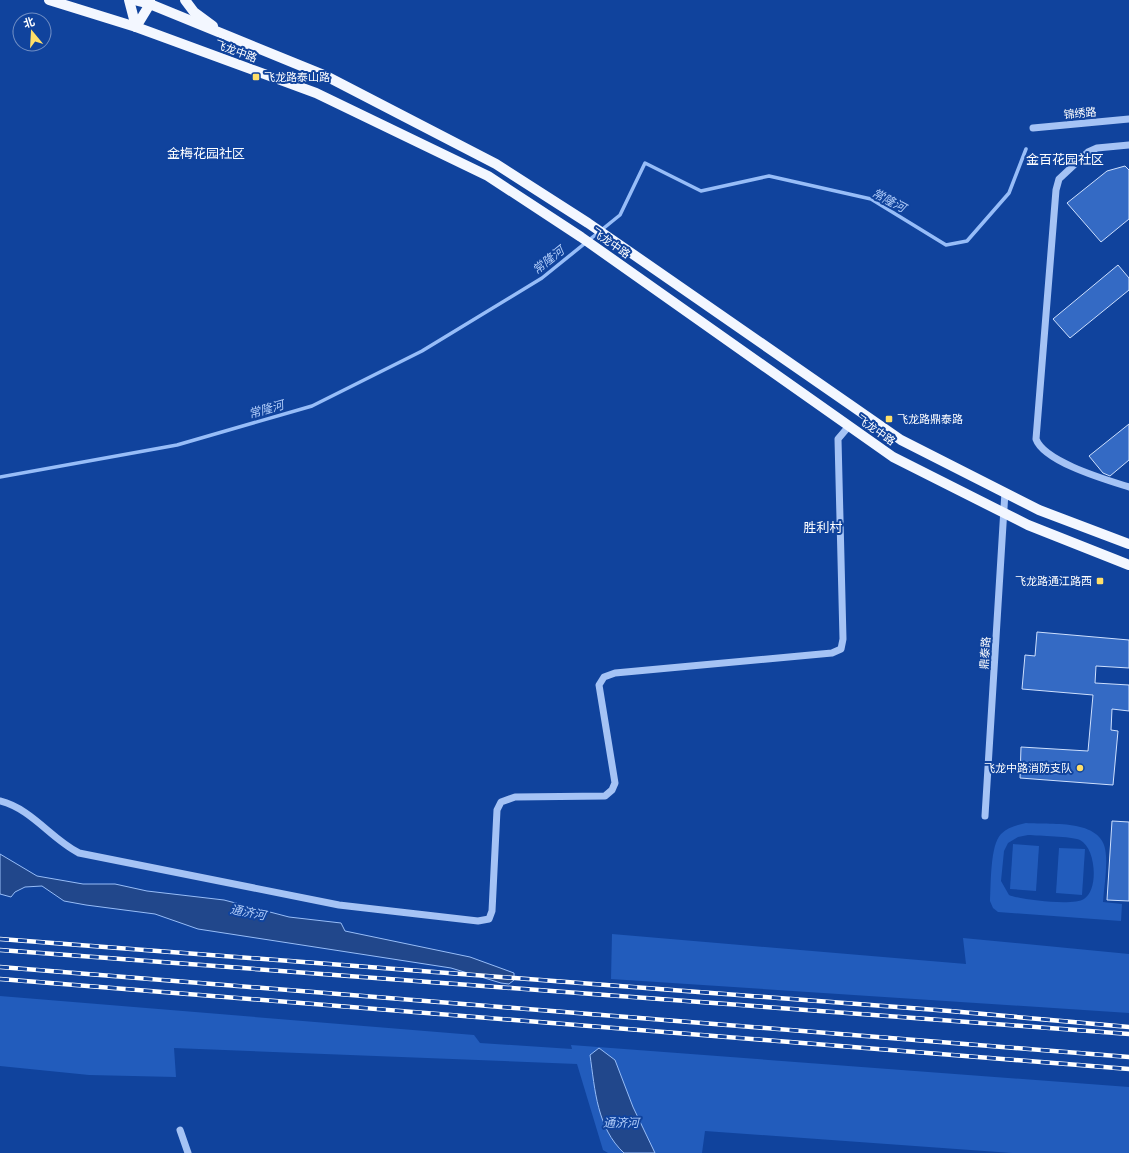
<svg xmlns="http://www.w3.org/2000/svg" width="1129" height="1153" font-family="'Titillium Web','Noto Sans SC',sans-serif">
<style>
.green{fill:#225cbc;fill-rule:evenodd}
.water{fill:#21478b;stroke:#97bdf8}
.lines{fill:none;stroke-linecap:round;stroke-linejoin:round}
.stream{stroke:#97bdf8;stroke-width:3.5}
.building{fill:#346ac4;stroke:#cee0fe}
.minor{stroke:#a5c3f5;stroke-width:7}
.major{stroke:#f3f7ff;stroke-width:10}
.rail-casing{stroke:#fff;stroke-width:4.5}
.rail{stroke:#10439d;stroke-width:3;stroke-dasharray:9;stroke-linecap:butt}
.poi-dot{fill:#ffdf69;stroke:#10439d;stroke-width:1.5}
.labels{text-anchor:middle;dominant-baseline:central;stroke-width:4;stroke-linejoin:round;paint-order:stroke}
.street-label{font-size:11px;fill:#fff;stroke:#10439d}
.poi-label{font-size:11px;fill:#fff;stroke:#10439d;text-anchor:start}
.water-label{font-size:12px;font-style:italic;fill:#b2cefb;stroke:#10439d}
.quarter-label{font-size:13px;fill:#fff;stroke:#10439d}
</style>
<rect width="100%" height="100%" fill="#10439d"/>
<g class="green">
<path d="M1026,823C1053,825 1106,818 1106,856C1107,871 1104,887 1103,902L1122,904L1121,921L998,912L993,908L990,901C991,885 990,845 1001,834C1008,827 1017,825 1026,823ZM1028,835C1039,836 1071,836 1080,840C1096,848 1099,890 1084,899C1074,906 1021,900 1009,895L1001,881L1004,851L1008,843L1018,837Z"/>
<polygon points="1013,844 1039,846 1036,891 1010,889"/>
<polygon points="1059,848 1085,849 1082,895 1056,893"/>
<polygon points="612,934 966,964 963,938 1129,954 1129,1013 611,979"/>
<polygon points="0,996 474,1035 480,1043 572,1049 571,1045 1129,1087 1129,1153 1012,1153 705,1131 702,1153 608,1153 603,1150 577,1064 174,1048 176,1077 89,1075 0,1066"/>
</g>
<g class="water">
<polygon points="0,854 37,876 83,884 115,884 147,891 224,900 289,917 341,923 345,931 470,957 514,973 514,980 509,984 501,983 451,968 198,929 155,914 86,905 64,901 42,886 25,887 15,892 11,897 0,894"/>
<path d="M599,1048L615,1060L633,1107L655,1153H624C597,1128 595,1090 590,1055Z"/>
</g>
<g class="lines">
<polyline class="stream" points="0,477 177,445 312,406 422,351 542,278 620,215 645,163 701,191 769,176 871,199 946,245 967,241 1009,193 1026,149"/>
</g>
<g class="building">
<polygon points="1125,166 1129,170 1129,219 1101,242 1067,203 1107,171"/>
<polygon points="1118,265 1129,278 1129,290 1070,338 1053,319"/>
<polygon points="1129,424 1129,460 1110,476 1103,473 1089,456"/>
<polygon points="1037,632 1129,640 1129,668 1096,666 1095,683 1129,685 1129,711 1112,709 1111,730 1118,731 1113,785 1020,778 1021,747 1088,751 1093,695 1022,689 1025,655 1035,656"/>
<polygon points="1112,821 1129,822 1129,901 1107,900"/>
</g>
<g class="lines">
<g class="minor">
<polyline points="1033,128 1129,119"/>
<path d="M1129,145L1097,148L1088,152L1059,179L1056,190L1036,439C1044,462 1107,480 1129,487"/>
<path d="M0,801C32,809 51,839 79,853L339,905L478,921L489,919L492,911L497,810L501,802L515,797L605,796L612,790L615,783L599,685L604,677L615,673L832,653L841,649L843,639L838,439L849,426"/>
<polyline points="985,816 1005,492"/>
<polyline points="180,1130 188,1153"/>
</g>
<g class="major">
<polyline points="49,0 136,27 316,93 488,176 581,237 893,457 1028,525 1129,565"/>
<polyline points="129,0 136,27"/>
<polyline points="134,0 150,4 326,76 496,164 588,223 901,440 1039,510 1129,544"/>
<polyline points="185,0 194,12 213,26"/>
<polyline points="136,27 150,4 150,0"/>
</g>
<defs>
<g id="rail">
<polyline points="0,939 950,1011 1129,1027"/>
<polyline points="0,950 1129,1034"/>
<polyline points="0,967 1129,1057"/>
<polyline points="0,979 1129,1069"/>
</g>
</defs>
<use href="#rail" class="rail-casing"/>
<use href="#rail" class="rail"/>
</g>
<g class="poi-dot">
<rect x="252" y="73" width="8" height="8" rx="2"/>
<rect x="885" y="415" width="8" height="8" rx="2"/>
<rect x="1096" y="577" width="8" height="8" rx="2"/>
<circle cx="1080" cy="768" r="4"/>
</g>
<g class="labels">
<g class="street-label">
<text transform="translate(236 51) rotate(20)">飞龙中路</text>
<text transform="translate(1080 113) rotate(-5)">锦绣路</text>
<text transform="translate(611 243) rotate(35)">飞龙中路</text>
<text transform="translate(876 430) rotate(35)">飞龙中路</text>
<text transform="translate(985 653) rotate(-86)">鼎泰路</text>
</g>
<g class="poi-label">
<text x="264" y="77">飞龙路泰山路</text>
<text x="897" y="419">飞龙路鼎泰路</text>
<text x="1092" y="581" text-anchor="end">飞龙路通江路西</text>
<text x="1072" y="768" text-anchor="end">飞龙中路消防支队</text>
</g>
<g class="water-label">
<text transform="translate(889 200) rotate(28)">常隆河</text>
<text transform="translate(548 260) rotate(-38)">常隆河</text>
<text transform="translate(266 409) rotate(-16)">常隆河</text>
<text transform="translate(248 912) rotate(11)">通济河</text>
<text x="621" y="1122">通济河</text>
</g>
<g class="quarter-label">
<text x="206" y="153">金梅花园社区</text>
<text x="1065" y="159">金百花园社区</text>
<text x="823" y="527">胜利村</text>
</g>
</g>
<g transform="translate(32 32) rotate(342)"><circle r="19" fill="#10439d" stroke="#708ec4"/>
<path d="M0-3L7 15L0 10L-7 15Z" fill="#ffdf69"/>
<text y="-6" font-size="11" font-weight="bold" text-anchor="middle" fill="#ffffff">北</text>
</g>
</svg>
